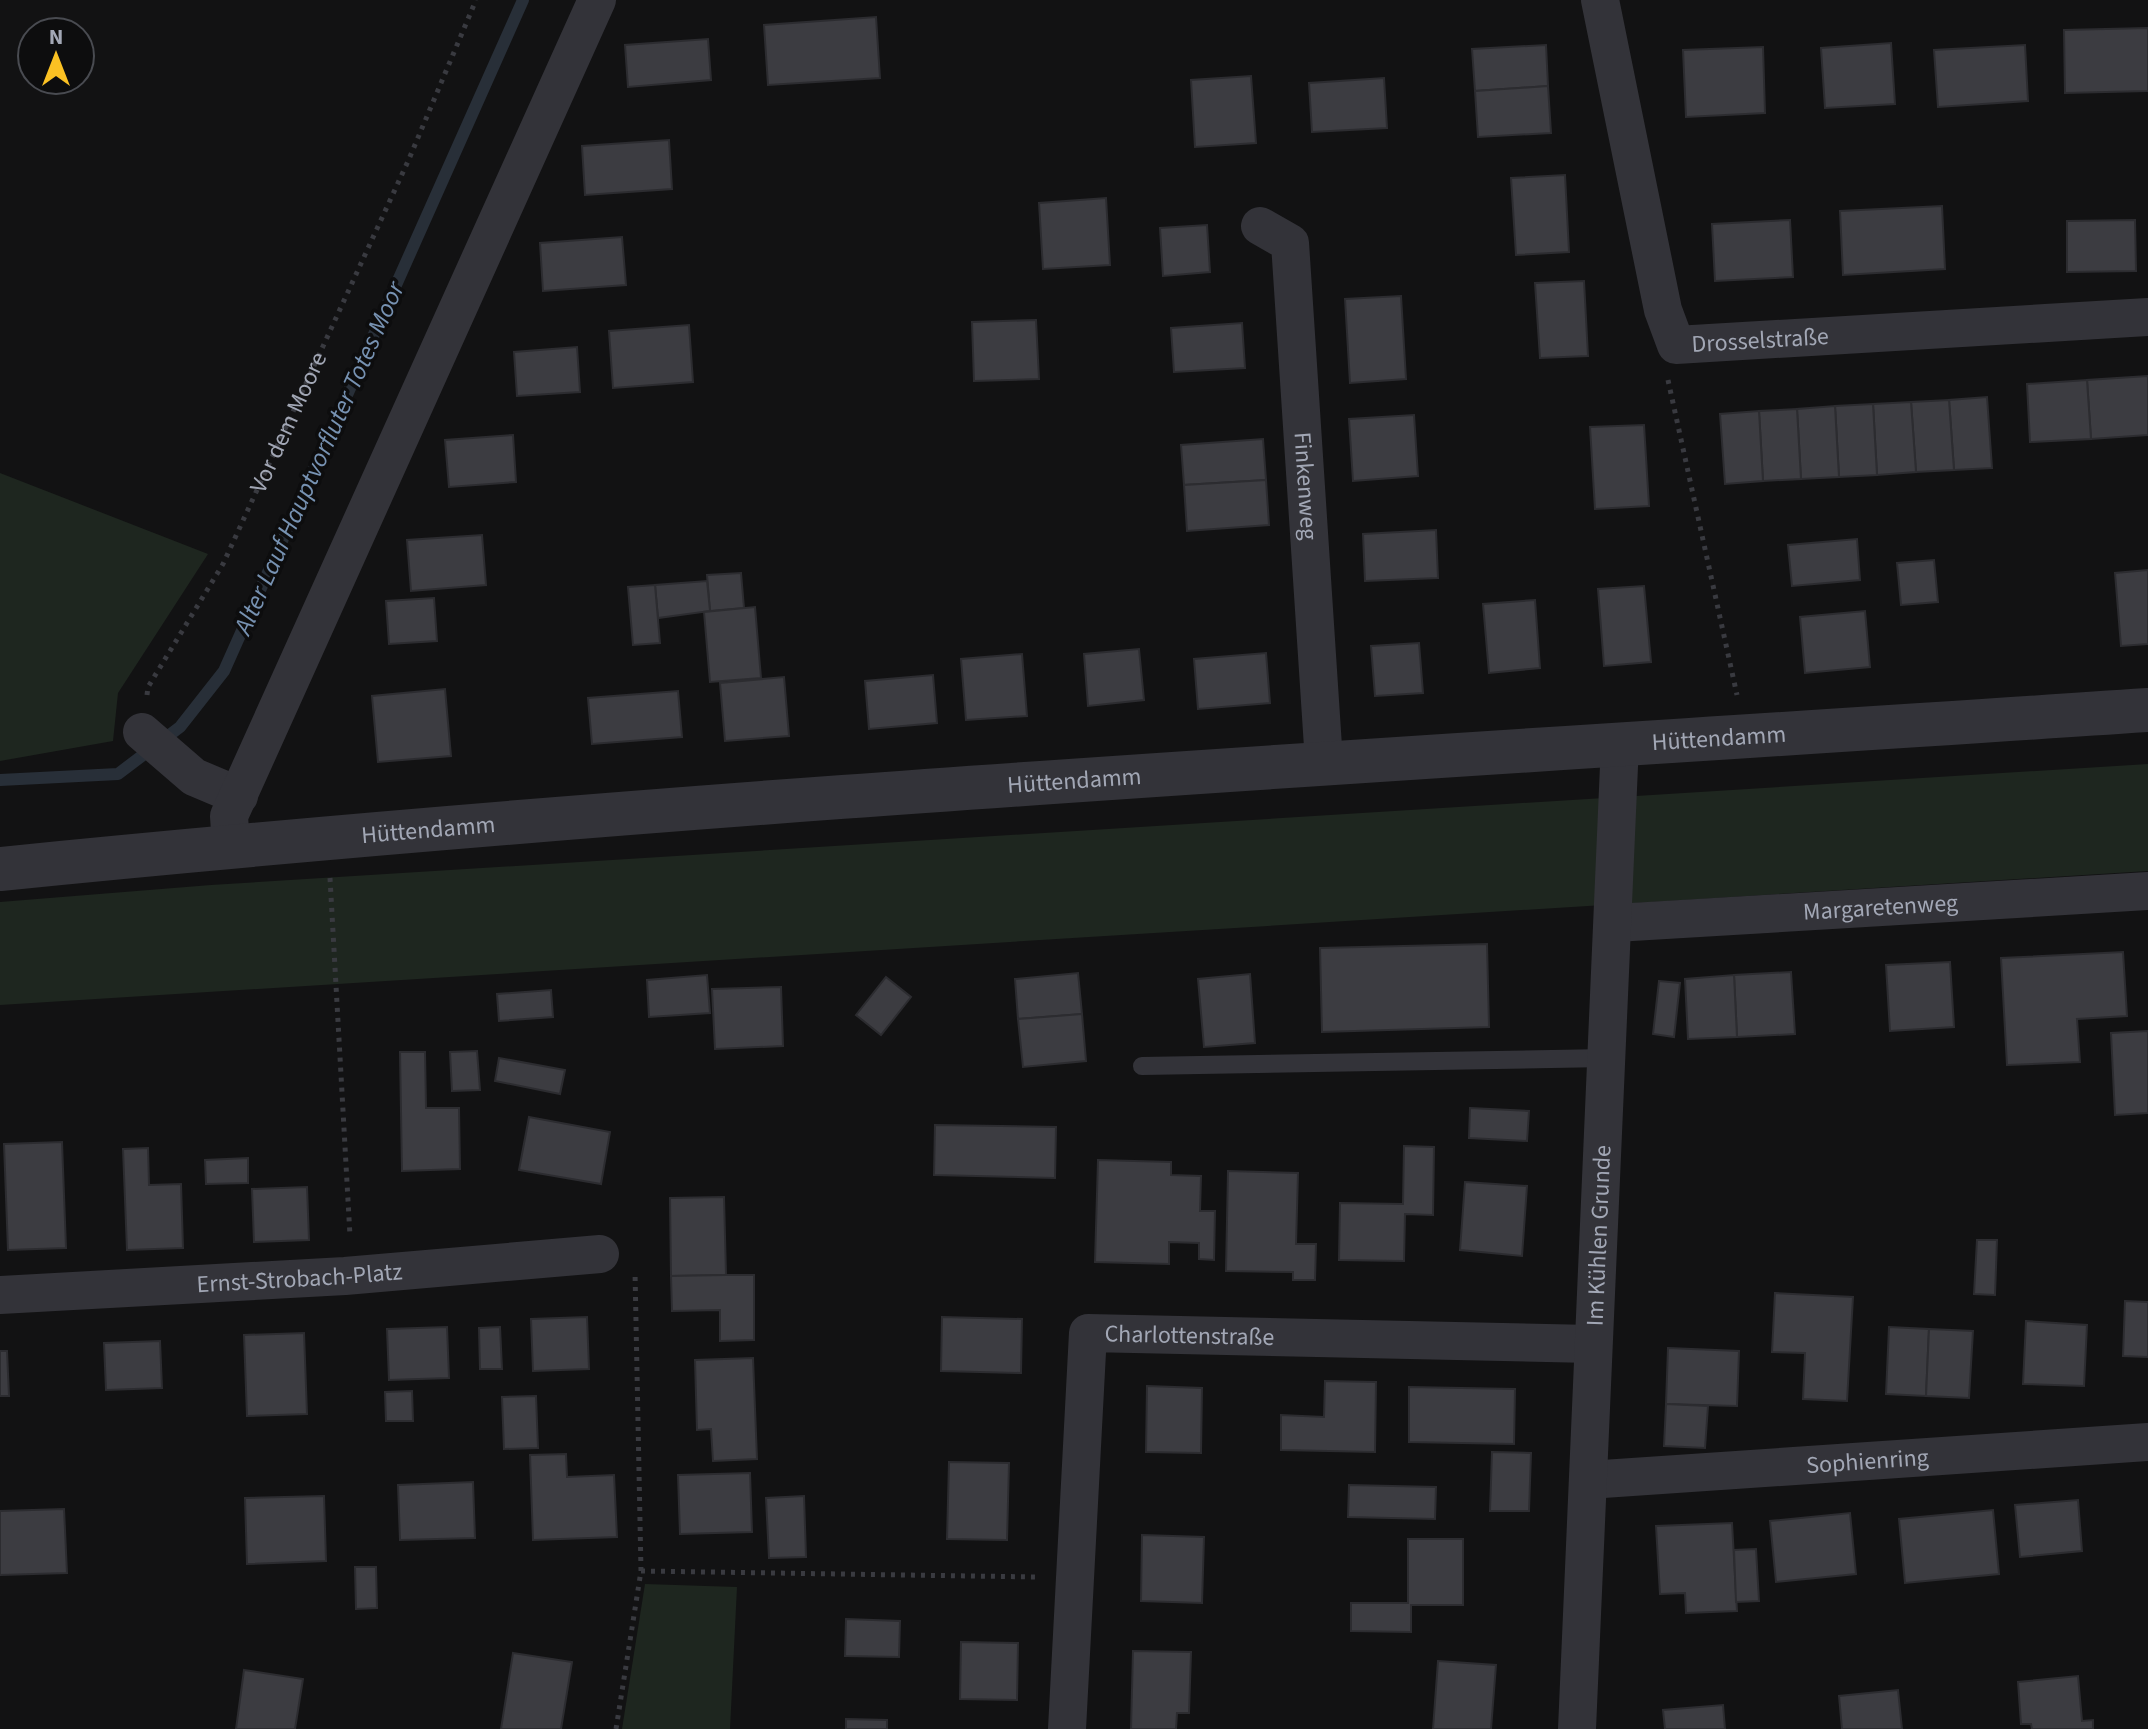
<svg xmlns="http://www.w3.org/2000/svg" width="2148" height="1729" font-family="'Source Sans 3',sans-serif">
<style>
.green{fill:#1e261f}
.lines{fill:none;stroke-linecap:round;stroke-linejoin:round}
.stream{stroke:#282f38;stroke-width:12}
.building{fill:#3c3c41;stroke:#2c2c30;stroke-width:2}
.path{stroke:#393a40;stroke-width:5;stroke-dasharray:4 6;stroke-linecap:butt}
.service{stroke:#333339;stroke-width:18}
.minor{stroke:#333339;stroke-width:38}
.tertiary{stroke:#333339;stroke-width:44}
.labels{text-anchor:middle;dominant-baseline:central;stroke-width:7;stroke-linejoin:round;paint-order:stroke}
.street-label{font-size:24px;fill:#a2a7b5;stroke:#0d0d0e}
.water-label{font-size:26px;font-style:italic;fill:#7792b2;stroke:#0d0d0e}
</style>
<rect width="100%" height="100%" fill="#121213"/>
<g class="green">
<polygon points="0,473 208,554 118,693 113,741 0,761"/>
<polygon points="2148,764 2148,871 0,1005 0,902 211,885"/>
<polygon points="645,1584 737,1587 730,1729 622,1729"/>
</g>
<g class="lines">
<polyline class="stream" points="0,780 118,774 180,727 224,671 523,0"/>
</g>
<g class="building">
<polygon points="876,17 880,78 768,85 764,25"/>
<polygon points="2148,28 2148,91 2065,93 2064,30"/>
<polygon points="708,39 711,80 628,87 625,45"/>
<polygon points="1891,43 1895,104 1825,108 1821,48"/>
<polygon points="1546,45 1548,86 1475,91 1472,49"/>
<polygon points="2025,45 2028,101 1938,107 1934,50"/>
<polygon points="1763,47 1765,113 1686,117 1683,50"/>
<polygon points="1251,76 1256,143 1195,147 1191,80"/>
<polygon points="1384,78 1387,128 1312,132 1309,83"/>
<polygon points="1548,86 1551,133 1478,137 1475,91"/>
<polygon points="669,140 672,189 585,195 582,146"/>
<polygon points="1565,175 1569,252 1516,255 1511,178"/>
<polygon points="1106,198 1110,265 1043,269 1039,203"/>
<polygon points="1942,206 1945,269 1843,275 1840,211"/>
<polygon points="1790,220 1793,277 1715,281 1712,224"/>
<polygon points="2135,220 2136,271 2067,272 2067,221"/>
<polygon points="1207,225 1210,272 1163,276 1160,228"/>
<polygon points="622,237 626,285 543,291 540,243"/>
<polygon points="1584,281 1588,356 1540,358 1535,283"/>
<polygon points="1401,296 1406,379 1350,383 1345,299"/>
<polygon points="1036,320 1039,379 974,381 972,322"/>
<polygon points="1242,323 1245,368 1174,372 1171,328"/>
<polygon points="689,325 693,382 613,388 609,331"/>
<polygon points="577,347 580,392 517,396 514,352"/>
<polygon points="2148,376 2148,435 2091,439 2087,380"/>
<polygon points="2087,380 2091,439 2030,442 2027,384"/>
<polygon points="1987,397 1992,468 1954,470 1949,400"/>
<polygon points="1949,400 1954,470 1916,472 1911,402"/>
<polygon points="1911,402 1916,472 1877,475 1873,404"/>
<polygon points="1873,404 1877,475 1839,477 1835,406"/>
<polygon points="1835,406 1839,477 1801,479 1797,409"/>
<polygon points="1797,409 1801,479 1763,481 1759,411"/>
<polygon points="1759,411 1763,481 1725,484 1720,414"/>
<polygon points="1414,415 1418,476 1353,481 1349,419"/>
<polygon points="1644,425 1649,506 1595,509 1590,427"/>
<polygon points="513,435 516,482 449,487 445,440"/>
<polygon points="1263,439 1266,480 1184,485 1181,445"/>
<polygon points="1266,480 1269,525 1187,531 1184,485"/>
<polygon points="1436,530 1438,578 1365,581 1363,534"/>
<polygon points="482,535 486,585 411,591 407,540"/>
<polygon points="1857,539 1860,580 1792,586 1788,545"/>
<polygon points="1934,560 1938,602 1901,605 1897,563"/>
<polygon points="2148,570 2148,644 2121,646 2115,573"/>
<polygon points="741,573 744,608 710,611 707,575"/>
<polygon points="707,581 710,611 658,618 655,585"/>
<polygon points="655,585 660,643 633,645 628,587"/>
<polygon points="1644,586 1651,662 1604,666 1598,589"/>
<polygon points="434,598 437,641 389,644 386,601"/>
<polygon points="1535,600 1540,668 1489,673 1483,604"/>
<polygon points="755,607 761,678 710,682 704,612"/>
<polygon points="1865,611 1870,667 1805,673 1800,617"/>
<polygon points="1419,643 1423,693 1375,696 1371,646"/>
<polygon points="1139,649 1144,700 1088,706 1084,654"/>
<polygon points="1266,653 1270,703 1198,709 1194,659"/>
<polygon points="1022,654 1027,716 966,720 961,659"/>
<polygon points="933,675 937,723 869,729 865,681"/>
<polygon points="784,677 789,736 725,741 720,683"/>
<polygon points="445,689 451,756 378,762 372,696"/>
<polygon points="678,691 682,737 592,744 588,698"/>
<polygon points="1487,944 1489,1027 1322,1032 1320,948"/>
<polygon points="2123,952 2127,1016 2077,1019 2080,1062 2007,1065 2001,958"/>
<polygon points="1950,962 1954,1027 1890,1031 1886,965"/>
<polygon points="1791,972 1795,1034 1737,1037 1734,975"/>
<polygon points="1078,973 1082,1014 1018,1019 1015,979"/>
<polygon points="1250,974 1255,1043 1204,1047 1198,979"/>
<polygon points="707,975 710,1013 649,1017 647,980"/>
<polygon points="1734,975 1737,1037 1688,1039 1685,979"/>
<polygon points="886,977 911,997 881,1035 856,1015"/>
<polygon points="1659,981 1680,983 1674,1037 1653,1034"/>
<polygon points="781,987 783,1046 715,1049 712,989"/>
<polygon points="551,990 553,1017 499,1021 497,994"/>
<polygon points="1082,1014 1086,1061 1023,1067 1018,1019"/>
<polygon points="2148,1031 2148,1113 2115,1115 2111,1033"/>
<polygon points="477,1051 480,1090 452,1091 450,1052"/>
<polygon points="400,1052 425,1052 426,1108 459,1108 460,1169 402,1171"/>
<polygon points="499,1058 565,1070 560,1094 495,1081"/>
<polygon points="1470,1108 1529,1111 1527,1141 1469,1138"/>
<polygon points="529,1117 610,1132 601,1184 519,1170"/>
<polygon points="935,1125 1056,1127 1055,1178 934,1175"/>
<polygon points="62,1142 66,1248 8,1250 4,1144"/>
<polygon points="1404,1146 1434,1147 1433,1215 1405,1214 1404,1261 1339,1260 1340,1203 1403,1204"/>
<polygon points="148,1148 149,1185 181,1184 183,1248 127,1250 123,1149"/>
<polygon points="248,1158 248,1183 206,1184 205,1160"/>
<polygon points="1098,1160 1171,1162 1171,1175 1201,1176 1200,1211 1215,1211 1214,1260 1199,1259 1199,1243 1169,1242 1169,1264 1095,1262"/>
<polygon points="1228,1171 1298,1173 1296,1244 1316,1244 1315,1280 1293,1280 1293,1272 1226,1271"/>
<polygon points="1465,1182 1527,1186 1522,1256 1460,1250"/>
<polygon points="307,1187 309,1240 254,1242 252,1189"/>
<polygon points="724,1197 726,1275 671,1276 670,1198"/>
<polygon points="1977,1240 1997,1240 1995,1295 1974,1294"/>
<polygon points="726,1275 754,1275 754,1340 720,1341 720,1310 672,1311 671,1276"/>
<polygon points="1775,1293 1853,1297 1847,1401 1803,1399 1805,1353 1772,1352"/>
<polygon points="2125,1301 2148,1302 2148,1357 2123,1356"/>
<polygon points="587,1317 589,1369 533,1371 531,1319"/>
<polygon points="942,1317 1022,1319 1021,1373 941,1371"/>
<polygon points="2026,1321 2087,1325 2084,1386 2023,1384"/>
<polygon points="447,1327 449,1378 389,1380 387,1329"/>
<polygon points="500,1327 502,1369 480,1369 479,1328"/>
<polygon points="1889,1327 1929,1329 1926,1396 1886,1394"/>
<polygon points="1929,1329 1973,1331 1969,1398 1926,1396"/>
<polygon points="304,1333 307,1414 247,1416 244,1335"/>
<polygon points="160,1341 162,1388 106,1390 104,1343"/>
<polygon points="1668,1348 1739,1351 1737,1406 1666,1404"/>
<polygon points="0,1351 7,1351 9,1396 0,1396"/>
<polygon points="753,1358 757,1459 713,1461 711,1429 697,1430 695,1360"/>
<polygon points="1325,1381 1376,1382 1375,1452 1281,1450 1281,1415 1324,1417"/>
<polygon points="1147,1386 1202,1388 1201,1453 1146,1452"/>
<polygon points="1409,1387 1515,1389 1514,1444 1409,1442"/>
<polygon points="412,1391 413,1421 386,1421 385,1392"/>
<polygon points="536,1396 538,1448 504,1449 502,1397"/>
<polygon points="1666,1404 1708,1406 1705,1448 1664,1446"/>
<polygon points="1492,1452 1531,1453 1529,1511 1490,1511"/>
<polygon points="566,1454 567,1477 614,1475 617,1537 533,1540 530,1455"/>
<polygon points="949,1462 1009,1463 1007,1540 947,1539"/>
<polygon points="750,1473 752,1532 680,1534 678,1475"/>
<polygon points="473,1482 475,1538 400,1540 398,1485"/>
<polygon points="1349,1485 1436,1487 1435,1519 1348,1517"/>
<polygon points="324,1496 326,1561 247,1564 245,1498"/>
<polygon points="804,1496 806,1557 769,1558 766,1498"/>
<polygon points="2078,1500 2082,1551 2020,1557 2015,1505"/>
<polygon points="64,1509 67,1573 0,1575 0,1511"/>
<polygon points="1993,1510 1999,1574 1905,1583 1899,1519"/>
<polygon points="1850,1513 1856,1574 1776,1582 1770,1521"/>
<polygon points="1732,1523 1737,1611 1686,1613 1685,1593 1660,1594 1656,1526"/>
<polygon points="1142,1535 1204,1537 1202,1603 1141,1601"/>
<polygon points="1408,1539 1463,1539 1463,1605 1411,1605 1411,1632 1351,1631 1351,1603 1408,1603"/>
<polygon points="1756,1549 1759,1601 1736,1602 1734,1550"/>
<polygon points="355,1567 376,1567 377,1608 356,1609"/>
<polygon points="846,1619 900,1621 899,1657 845,1656"/>
<polygon points="961,1642 1018,1643 1017,1700 960,1699"/>
<polygon points="1133,1651 1191,1652 1189,1713 1177,1713 1176,1729 1131,1729"/>
<polygon points="513,1653 572,1662 561,1729 501,1729"/>
<polygon points="1438,1661 1496,1665 1491,1729 1433,1729"/>
<polygon points="244,1670 303,1679 295,1729 236,1729"/>
<polygon points="2078,1676 2082,1721 2093,1720 2093,1729 2032,1729 2031,1724 2021,1724 2018,1682"/>
<polygon points="1898,1690 1902,1729 1842,1729 1839,1696"/>
<polygon points="1723,1705 1725,1729 1665,1729 1663,1710"/>
<polygon points="846,1719 887,1720 887,1729 846,1729"/>
</g>
<g class="lines">
<g class="path">
<polyline points="1668,380 1737,695"/>
<path id="s1" d="M147,695L148,687L223,564L409,159L476,0"/>
<polyline points="330,878 350,1236"/>
<polyline points="641,1571 1038,1577"/>
<polyline points="616,1729 641,1571 635,1272"/>
</g>
<polyline class="service" points="1142,1066 1607,1058"/>
<g class="minor">
<path id="s2" d="M1600,0L1663,310L1676,345L2148,317"/>
<path id="s3" d="M1260,226L1290,243L1324,762"/>
<polyline points="142,732 194,777 239,796"/>
<polyline points="231,846 229,816 597,0"/>
<path id="s4" d="M1615,923L2148,891"/>
<path id="s5" d="M0,1295L345,1276L600,1254"/>
<path id="s6" d="M1588,1480L2148,1442"/>
<path id="s7" d="M1067,1729L1088,1333L1592,1344"/>
<path id="s8" d="M1577,1729L1620,743"/>
</g>
<path class="tertiary" id="s9" d="M0,869C715,797 1432,758 2148,710"/>
</g>
<g class="labels">
<g class="street-label">
<text stroke="none"><textPath href="#s2" startOffset="438">Drosselstraße</textPath></text>
<text stroke="none"><textPath href="#s1" startOffset="308">Vor dem Moore</textPath></text>
<text stroke="none"><textPath href="#s3" startOffset="278">Finkenweg</textPath></text>
<text stroke="none"><textPath href="#s9" startOffset="1724">Hüttendamm</textPath></text>
<text stroke="none"><textPath href="#s9" startOffset="1078">Hüttendamm</textPath></text>
<text stroke="none"><textPath href="#s9" startOffset="430">Hüttendamm</textPath></text>
<text stroke="none"><textPath href="#s4" startOffset="266">Margaretenweg</textPath></text>
<text stroke="none"><textPath href="#s8" startOffset="494">Im Kühlen Grunde</textPath></text>
<text stroke="none"><textPath href="#s5" startOffset="300">Ernst-Strobach-Platz</textPath></text>
<text stroke="none"><textPath href="#s7" startOffset="498">Charlottenstraße</textPath></text>
<text stroke="none"><textPath href="#s6" startOffset="280">Sophienring</textPath></text>
</g>
<g class="water-label">
<text transform="translate(319 458) rotate(-66)">Alter Lauf Hauptvorfluter Totes Moor</text>
</g>
</g>
<g transform="translate(56 56)"><circle r="38" fill="#0d0d0e" stroke="#494b51" stroke-width="2"/>
<path d="M0-6L14 30L0 20L-14 30Z" fill="#fbc123"/>
<text y="-12" font-size="22" font-weight="bold" text-anchor="middle" fill="#a2a7b5">N</text>
</g>
</svg>
